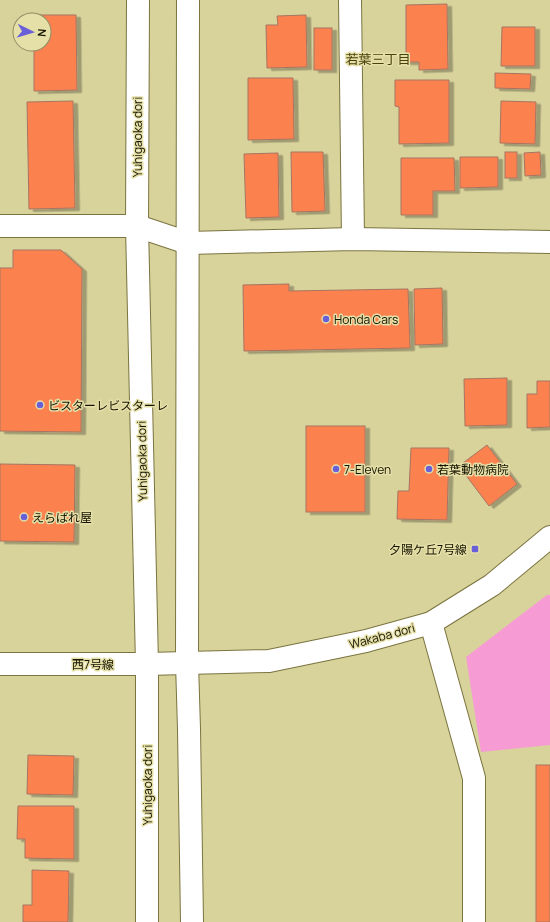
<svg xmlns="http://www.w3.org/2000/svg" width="550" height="922" font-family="Manrope,'Noto Sans JP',sans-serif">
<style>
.green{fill:#f79bd5}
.building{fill:#fb8250;stroke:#a77460;filter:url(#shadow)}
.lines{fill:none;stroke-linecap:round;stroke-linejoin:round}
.minor-casing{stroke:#7b7441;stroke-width:24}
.tertiary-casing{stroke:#7b7441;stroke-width:24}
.secondary-casing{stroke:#7b7441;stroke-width:24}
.minor{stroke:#fff;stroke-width:22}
.tertiary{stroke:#fff;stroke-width:22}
.secondary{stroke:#fff;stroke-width:22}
.poi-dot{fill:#685fd9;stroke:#e5dfa8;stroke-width:1.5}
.labels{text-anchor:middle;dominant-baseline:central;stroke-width:3;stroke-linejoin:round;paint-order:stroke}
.street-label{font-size:12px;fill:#161301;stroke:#e5dfa8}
.poi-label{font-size:12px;fill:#161301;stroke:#e5dfa8;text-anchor:start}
.neighbourhood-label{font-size:13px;fill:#49420b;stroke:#e5dfa8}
</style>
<defs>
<filter id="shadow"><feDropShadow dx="4.5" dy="2.5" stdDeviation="0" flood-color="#0004"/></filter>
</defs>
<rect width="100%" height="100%" fill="#d8d29b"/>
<polygon class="green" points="547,595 550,595 550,745 481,752 466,657"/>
<g class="building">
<polygon points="447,4 448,69 419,70 419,62 406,62 406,5"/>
<polygon points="33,15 76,15 77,90 34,91 34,44 44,44 44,20 33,20"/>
<polygon points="306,15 307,67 267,68 266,25 278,25 277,16"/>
<polygon points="502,27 535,27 535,66 501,66"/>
<rect x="314" y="28" width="18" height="42"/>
<polygon points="495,73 531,74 530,89 495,88"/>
<polygon points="248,78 293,78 294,139 248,140"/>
<polygon points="395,80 449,80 449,143 399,144 399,107 395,106"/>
<polygon points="73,101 75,208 29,209 27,102"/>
<polygon points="501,101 536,102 535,144 500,143"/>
<polygon points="291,152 323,152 325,211 292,212"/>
<rect x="505" y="152" width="12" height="26"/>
<polygon points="540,152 541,175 525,176 524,153"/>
<polygon points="278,153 279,217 246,218 244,154"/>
<polygon points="460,157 498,157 498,187 460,188"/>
<polygon points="401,158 454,158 455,191 433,191 433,215 401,215"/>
<polygon points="13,250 61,250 82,269 81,432 0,431 0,268 13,268"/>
<polygon points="289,284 289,291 408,289 410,348 244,351 243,285"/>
<polygon points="442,288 443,344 415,345 414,289"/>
<polygon points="507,378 507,425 465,426 464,379"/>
<polygon points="537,381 550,381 550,427 527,428 527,394 537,394"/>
<rect x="306" y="426" width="59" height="86"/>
<polygon points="487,445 517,484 489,506 459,466"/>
<polygon points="411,448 449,448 447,520 397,519 398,491 409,491"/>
<polygon points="0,464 75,465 74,542 0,541"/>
<polygon points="28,755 74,756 73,795 27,794"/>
<rect x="536" y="765" width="14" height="157"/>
<polygon points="18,806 74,806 74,859 25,858 25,839 17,839"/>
<polygon points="32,870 69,871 68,922 23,922 23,905 32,905"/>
</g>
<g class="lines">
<defs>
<g id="minor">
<polyline points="350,0 353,239"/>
<polyline points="0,226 137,226 188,243 353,239 550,242"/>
<polyline points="431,623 474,778 474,922"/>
</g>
<polyline id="tertiary" points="0,664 147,664 269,661 366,641 431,623 492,585 550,537"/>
<g id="secondary">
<polyline points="138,0 137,226 147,664 147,922"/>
<polyline points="188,0 187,663 189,729 192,922"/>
</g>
</defs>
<use href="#minor" class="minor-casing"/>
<use href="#tertiary" class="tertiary-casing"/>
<use href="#secondary" class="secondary-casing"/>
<use href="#minor" class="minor"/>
<use href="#tertiary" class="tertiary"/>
<use href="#secondary" class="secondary"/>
</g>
<g class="poi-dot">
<circle cx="326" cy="319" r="4"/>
<circle cx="40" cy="405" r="4"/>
<circle cx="336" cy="469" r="4"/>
<circle cx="429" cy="469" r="4"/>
<circle cx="24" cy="517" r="4"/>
<rect x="471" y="545" width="8" height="8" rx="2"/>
</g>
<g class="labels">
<g class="street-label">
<text transform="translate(137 137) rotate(-90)">Yuhigaoka dori</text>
<text transform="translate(142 461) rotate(-91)">Yuhigaoka dori</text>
<text transform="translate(382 636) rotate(-15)">Wakaba dori</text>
<text x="93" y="664">西7号線</text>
<text transform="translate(147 785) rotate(-90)">Yuhigaoka dori</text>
</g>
<g class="poi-label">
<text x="334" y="319">Honda Cars</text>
<text x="48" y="405">ビスターレビスターレ</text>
<text x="344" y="469">7-Eleven</text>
<text x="437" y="469">若葉動物病院</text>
<text x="32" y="517">えらばれ屋</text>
<text x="467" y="549" text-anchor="end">夕陽ケ丘7号線</text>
</g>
<g class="neighbourhood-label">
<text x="378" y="59">若葉三丁目</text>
</g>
</g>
<g transform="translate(32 32) rotate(95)"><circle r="19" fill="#e5dfa8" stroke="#928d65"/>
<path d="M0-3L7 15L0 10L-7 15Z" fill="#685fd9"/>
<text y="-6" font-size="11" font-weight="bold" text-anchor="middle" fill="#161301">N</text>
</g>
</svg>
